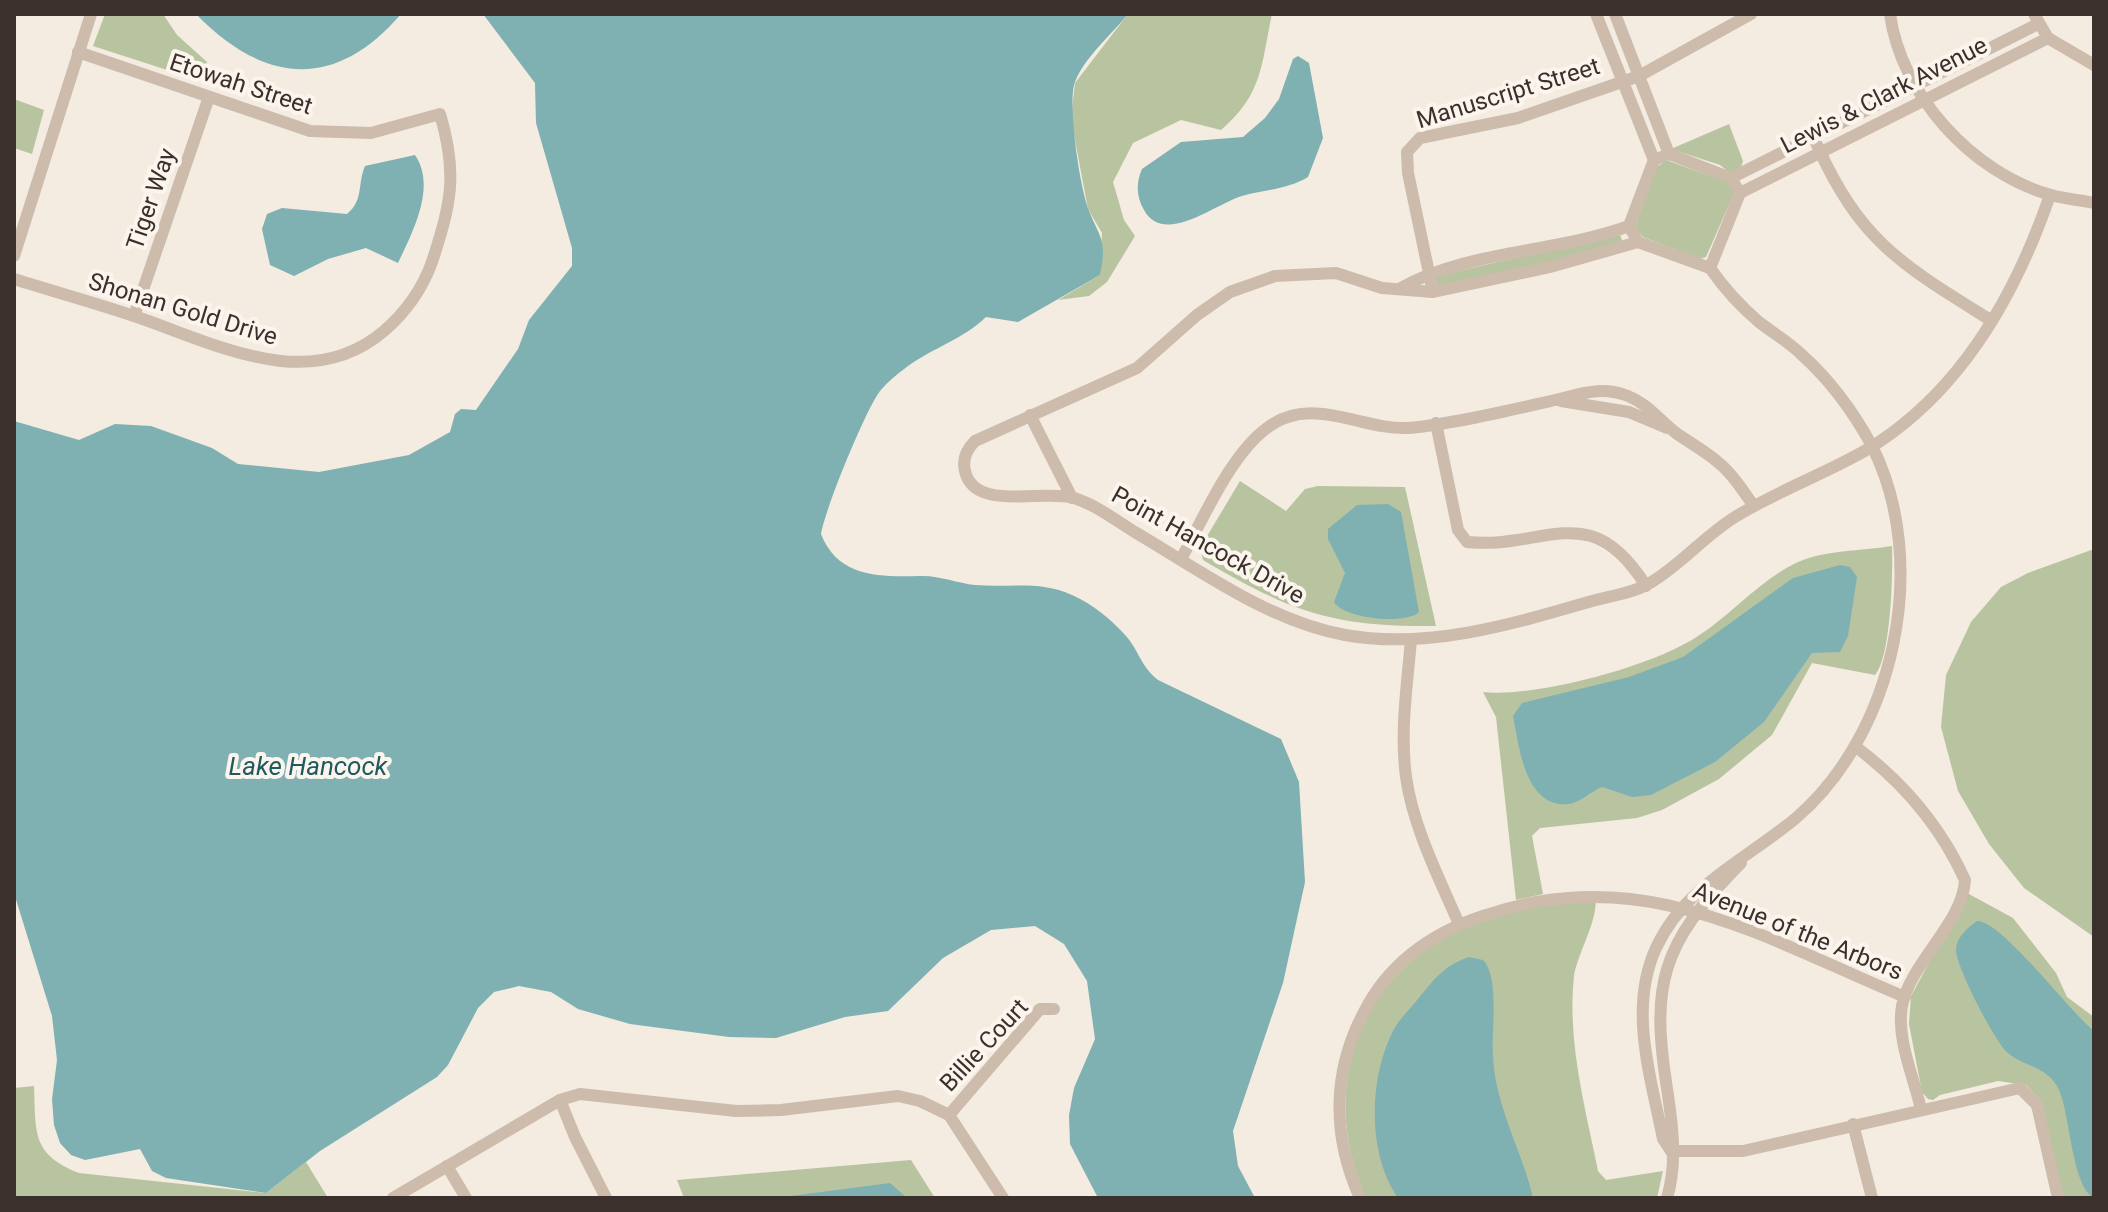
<svg xmlns="http://www.w3.org/2000/svg" width="2108" height="1212" font-family="Roboto,sans-serif">
<style>
.green{fill:#b8c4a0}
.water{fill:#7fb0b2}
.lines{fill:none;stroke-linecap:round;stroke-linejoin:round}
.minor{stroke:#cdbbac;stroke-width:12}
.labels{text-anchor:middle;dominant-baseline:central;stroke-width:8;stroke-linejoin:round;paint-order:stroke}
.street-label{font-size:24px;fill:#3b302b;stroke:#fbf5ee}
.water-label{font-size:26px;font-style:italic;fill:#1f5a5e;stroke:#fbf5ee}
</style>
<rect width="100%" height="100%" fill="#f4ebe1"/>
<g class="green">
<polygon points="105,14 163,14 177,35 207,62 201,81 93,46"/>
<path d="M1128,14H1272C1261,65 1263,94 1221,130L1181,120L1133,143L1113,182L1124,220L1135,236L1107,282L1089,296L1058,300L1100,275L1102,233L1088,209L1071,119L1075,83Z"/>
<polygon points="14,99 44,110 32,154 14,148"/>
<polygon points="1729,124 1743,161 1741,167 1730,173 1720,165 1671,149"/>
<polygon points="1666,160 1727,182 1734,193 1706,257 1700,259 1643,237 1635,227 1657,167"/>
<polygon points="1620,235 1623,242 1600,251 1438,286 1435,276"/>
<path d="M1240,481L1286,511L1305,489L1318,486L1405,487L1436,626C1333,627 1291,612 1203,560L1200,548Z"/>
<path d="M1892,546C1893,573 1891,657 1875,675L1812,663L1772,735L1719,779L1662,810L1637,818L1540,828L1532,836L1543,894L1516,900L1496,717L1483,692C1535,698 1654,666 1698,636C1732,614 1759,581 1796,563C1823,550 1862,551 1892,546Z"/>
<polygon points="2094,549 2094,937 2024,888 1989,844 1958,791 1941,727 1946,675 1971,622 2001,587 2028,573"/>
<polygon points="1967,893 2013,918 2056,973 2067,997 2094,1017 2094,1198 2062,1198 2039,1099 2026,1085 1998,1081 1940,1095 1933,1100 1928,1099 1922,1092 1909,1024 1911,996"/>
<path d="M1595,900C1599,917 1577,955 1574,976C1567,1042 1585,1106 1598,1171L1606,1180L1663,1171L1657,1198H1366C1319,1095 1354,981 1458,930C1500,909 1549,904 1595,900Z"/>
<path d="M34,1086C36,1132 31,1154 79,1173L266,1193L306,1162L328,1198H14V1088Z"/>
<polygon points="911,1160 935,1198 684,1198 677,1180"/>
</g>
<g class="water">
<path d="M196,14H401C335,91 264,84 196,14Z"/>
<path d="M483,14H1128C1112,34 1084,58 1075,82C1067,103 1080,189 1089,211C1101,240 1107,240 1100,275L1018,322L986,317C963,339 933,348 908,366C899,373 887,382 880,391C865,411 825,509 821,534C838,578 881,577 920,576C938,575 957,583 975,585C1009,588 1040,580 1072,595C1091,603 1112,620 1126,636C1139,651 1140,665 1158,680L1281,739L1299,782L1305,882L1283,983L1233,1131L1238,1166L1255,1198H1098L1070,1144L1069,1115L1074,1088L1095,1039L1087,981L1064,944L1035,926L991,930L943,958L888,1011L845,1017L776,1038L729,1037L630,1024L578,1009L551,992L519,986L494,992L478,1008L448,1065L437,1077L320,1151L266,1193L166,1178L152,1171L140,1149L85,1160L71,1155L60,1143L54,1125L52,1099L57,1060L52,1016L14,893V421L79,440L115,424L151,426L212,448L238,464L319,472L409,455L450,432L455,414L461,409L476,410L518,349L529,320L572,266V248L536,123L535,83Z"/>
<path d="M1298,56L1309,63L1323,138L1308,177C1289,189 1263,190 1242,196C1213,205 1164,246 1144,210C1136,196 1136,183 1142,169L1181,142L1243,137L1265,118L1279,99L1293,59Z"/>
<path d="M415,155C437,187 412,233 398,263L366,248L328,259L294,276L270,265L262,229L267,214L282,208L347,214C364,200 357,185 365,166Z"/>
<path d="M1388,504L1401,512L1419,612C1406,625 1344,619 1334,602L1345,573L1328,539V529L1357,505Z"/>
<path d="M1840,565L1850,567L1857,577L1848,636L1840,652L1812,653L1764,722L1715,762L1651,795L1632,797L1602,787C1592,791 1579,803 1569,804C1525,809 1519,746 1513,716L1522,703L1629,677L1683,657L1793,578Z"/>
<path d="M1977,921C2001,920 2070,1012 2094,1031V1198C2072,1187 2070,1114 2059,1090C2048,1065 2024,1068 2007,1052C1995,1042 1954,963 1956,949C1957,937 1967,928 1977,921Z"/>
<path d="M1469,957L1483,960C1500,977 1491,1032 1493,1056C1495,1106 1522,1150 1533,1198H1398C1367,1153 1369,1080 1392,1033C1398,1020 1410,1009 1418,999C1434,979 1445,965 1469,957Z"/>
<polygon points="890,1183 907,1198 706,1198 783,1197"/>
</g>
<g class="lines">
<g class="minor">
<polyline points="1596,14 1654,160"/>
<polyline points="1615,14 1669,154"/>
<path d="M1890,14C1901,95 1972,173 2051,195C2065,199 2080,200 2094,203"/>
<polyline points="2034,14 2048,38 2094,65"/>
<path d="M1817,145C1861,243 1904,266 1992,321"/>
<polygon points="1669,154 1731,178 1740,193 1710,268 1638,242 1629,226 1654,160"/>
<polyline points="1731,178 2038,24"/>
<polyline points="1740,193 2048,38"/>
<path d="M1638,242L1550,267L1433,292L1382,288L1336,273L1275,276L1230,292L1197,315L1137,368L975,441C967,449 962,459 965,471C974,512 1042,489 1074,498C1096,505 1114,519 1133,531C1200,570 1268,621 1345,635C1428,650 1513,624 1592,601C1610,596 1634,593 1650,583C1681,565 1704,536 1735,517C1777,491 1825,474 1868,449C1960,393 2016,294 2050,195"/>
<polyline points="14,256 91,14"/>
<path d="M14,279C55,292 96,303 137,317C216,344 309,395 384,331C406,312 422,290 432,262C451,204 458,174 440,114L371,133L310,131L78,52"/>
<path d="M1399,289C1467,250 1555,253 1629,226"/>
<polyline points="1433,292 1408,173 1407,152 1420,138 1518,118 1639,76 1751,14"/>
<polyline points="134,316 209,97"/>
<polyline points="1561,401 1629,412 1667,428"/>
<polyline points="1030,415 1072,498"/>
<path d="M1436,423L1458,530L1467,542C1546,550 1590,496 1646,586"/>
<path d="M1181,559C1203,519 1231,454 1267,428C1312,394 1360,430 1408,428C1448,425 1511,410 1551,401C1579,395 1599,385 1628,396C1648,404 1659,420 1676,433C1690,443 1707,452 1720,464C1734,475 1744,493 1754,506"/>
<path d="M1411,640C1407,686 1400,731 1406,777C1413,827 1439,878 1459,924"/>
<path d="M1856,747C1904,783 1940,825 1965,880C1963,923 1910,963 1902,1006C1896,1038 1914,1078 1921,1109"/>
<polyline points="560,1100 575,1137 606,1198"/>
<polyline points="949,1115 1040,1009 1054,1009"/>
<polyline points="1853,1124 1872,1198"/>
<path d="M1671,1151L1663,1139C1651,1077 1628,1009 1656,948C1685,885 1746,860 1796,818C1895,733 1931,563 1872,446C1854,413 1830,380 1802,355C1789,342 1773,333 1759,322C1740,306 1724,288 1710,268"/>
<polyline points="1671,1151 1743,1151 2020,1088 2037,1105 2058,1198"/>
<polyline points="447,1166 466,1198"/>
<polyline points="393,1198 560,1100 580,1094 736,1111 781,1110 898,1096 920,1101 949,1115 1003,1198"/>
<path d="M1360,1198C1332,1136 1332,1072 1364,1012C1389,963 1432,933 1483,916C1643,861 1761,937 1905,997"/>
<path d="M1667,1198C1677,1165 1673,1129 1668,1095C1650,984 1660,945 1741,863"/>
</g>
</g>
<g class="labels">
<g class="street-label">
<text transform="translate(241 84) rotate(18)">Etowah Street</text>
<text transform="translate(1508 93) rotate(-17)">Manuscript Street</text>
<text transform="translate(1884 95) rotate(-27)">Lewis &amp; Clark Avenue</text>
<text transform="translate(151 199) rotate(-71)">Tiger Way</text>
<text transform="translate(183 309) rotate(17)">Shonan Gold Drive</text>
<text transform="translate(1208 545) rotate(29)">Point Hancock Drive</text>
<text transform="translate(1798 931) rotate(22)">Avenue of the Arbors</text>
<text transform="translate(984 1045) rotate(-47)">Billie Court</text>
</g>
<g class="water-label">
<text x="308" y="766">Lake Hancock</text>
</g>
</g>
<rect width="2108" height="1212" fill="none" stroke="#3b302b" stroke-width="32"/>
</svg>
